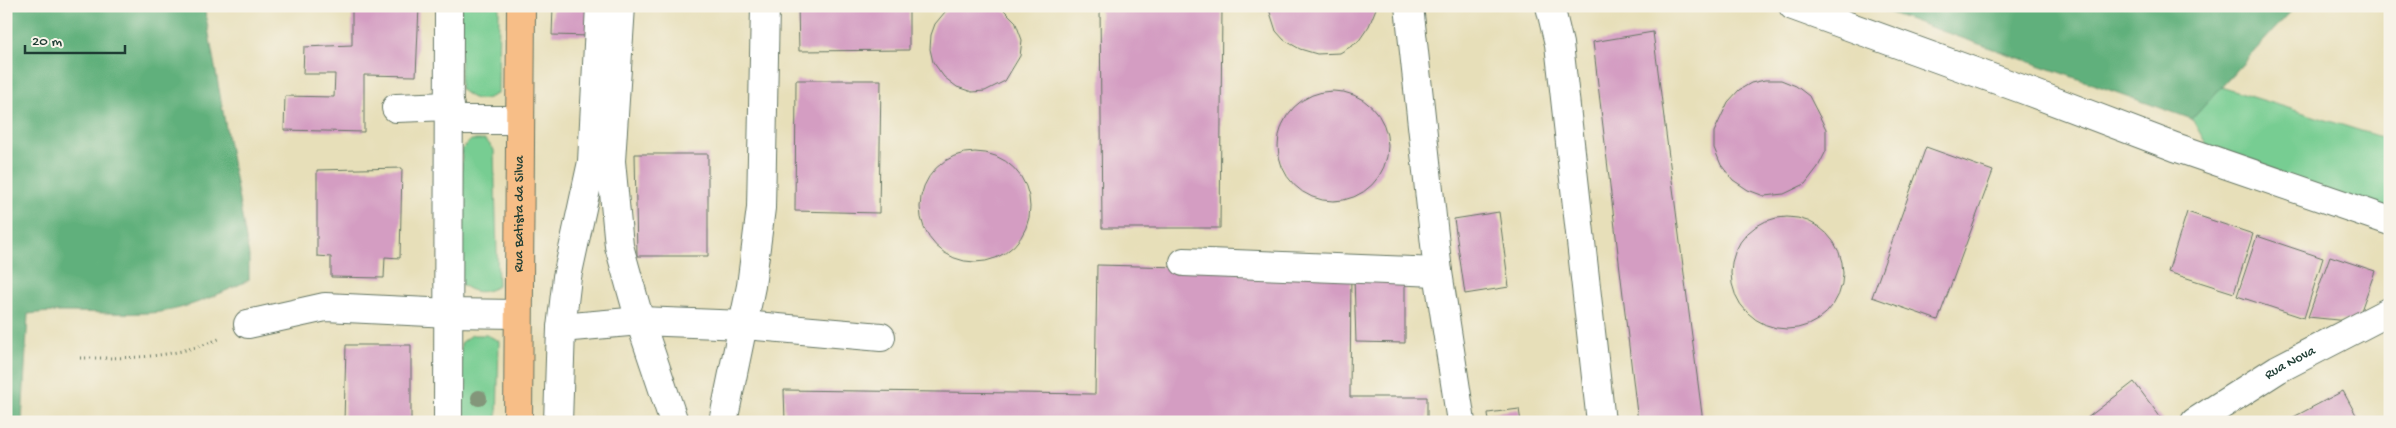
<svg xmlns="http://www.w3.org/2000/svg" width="2396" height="428" font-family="'Gochi Hand',sans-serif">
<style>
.green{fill:#77cd92;stroke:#4b8563}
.forest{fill:#61b07c;stroke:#407658}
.building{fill:#d49dc2}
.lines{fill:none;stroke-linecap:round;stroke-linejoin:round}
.minor-casing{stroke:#657663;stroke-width:30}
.major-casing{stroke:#657663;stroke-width:30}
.path{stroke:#657663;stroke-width:3;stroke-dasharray:1 4;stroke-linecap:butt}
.minor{stroke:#fff;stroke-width:28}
.major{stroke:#f7be87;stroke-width:28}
.tree{fill:#83967a}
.labels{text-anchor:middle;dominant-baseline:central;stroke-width:4.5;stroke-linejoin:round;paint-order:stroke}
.street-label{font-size:14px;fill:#1f3d34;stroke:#f7f3e8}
</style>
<rect width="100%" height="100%" fill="#f7f3e8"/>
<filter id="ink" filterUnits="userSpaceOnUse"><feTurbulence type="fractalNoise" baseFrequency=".02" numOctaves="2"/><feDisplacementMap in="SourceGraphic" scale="10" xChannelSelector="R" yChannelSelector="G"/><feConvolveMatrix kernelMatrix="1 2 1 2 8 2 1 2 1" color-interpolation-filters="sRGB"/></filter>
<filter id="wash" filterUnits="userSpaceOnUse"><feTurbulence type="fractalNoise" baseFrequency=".0096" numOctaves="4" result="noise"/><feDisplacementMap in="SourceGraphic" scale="20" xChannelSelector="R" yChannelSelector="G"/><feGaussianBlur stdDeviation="1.12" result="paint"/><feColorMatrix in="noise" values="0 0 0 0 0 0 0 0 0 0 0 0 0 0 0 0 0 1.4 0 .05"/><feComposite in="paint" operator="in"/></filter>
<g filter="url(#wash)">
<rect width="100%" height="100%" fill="#e7dfb9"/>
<g class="green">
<path d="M461,6H499L498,93C482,103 474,101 460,89Z"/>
<polygon points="2221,87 2390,140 2390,213 2212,154 2192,119"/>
<path d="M471,140H486L494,150L498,286C481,295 473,293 458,282L462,149Z"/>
<polygon points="472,335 487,335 499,341 497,422 459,422 461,343"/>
</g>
<g class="forest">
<path d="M6,6H204L249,256V280C217,295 183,312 147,313C107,315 68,309 28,314L22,422H6Z"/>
<polygon points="1871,6 2296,6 2192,119"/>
</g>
<g id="blocks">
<g class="building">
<polygon points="419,6 416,76 364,75 364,132 284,130 285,96 334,97 335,74 303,74 304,47 352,45 352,7"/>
<polygon points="553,6 590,6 590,36 552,35"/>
<polygon points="798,6 909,6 909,50 799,51"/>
<polygon points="950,6 1000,6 1015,21 1022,40 1020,56 1005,81 985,91 972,92 957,87 944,77 933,62 930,49 931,35 935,24"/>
<polygon points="1100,6 1222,6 1220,228 1102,228"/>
<polygon points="1268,6 1377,6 1369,26 1358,42 1340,53 1317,54 1300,49 1284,40 1276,31"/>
<polygon points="1653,32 1703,422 1638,422 1593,42"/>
<polygon points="796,80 881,80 879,213 795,211"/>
<polygon points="1765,80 1781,80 1796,86 1809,96 1826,129 1826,151 1818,167 1805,184 1784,194 1764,196 1748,190 1733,180 1721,165 1714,148 1714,132 1728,102 1739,90 1751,83"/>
<circle cx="1333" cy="146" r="55"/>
<polygon points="1926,147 1993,171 1938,320 1872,297"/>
<circle cx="975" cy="207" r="55"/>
<polygon points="635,154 708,154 708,256 637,256"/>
<polygon points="402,168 400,258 385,257 384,278 331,277 331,257 317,256 317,170"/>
<polygon points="1499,212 1509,287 1465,294 1454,219"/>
<polygon points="2187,212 2253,234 2234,293 2168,272"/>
<circle cx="1787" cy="273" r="56"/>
<polygon points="2257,236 2323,258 2304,318 2237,296"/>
<polygon points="2330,256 2375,271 2357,322 2308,317"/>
<polygon points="1097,265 1351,271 1350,397 1427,397 1427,422 785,422 784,390 1095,394"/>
<polygon points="1354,277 1405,277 1405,343 1356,342"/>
<polygon points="346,345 411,345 411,422 344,422"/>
<polygon points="2134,382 2164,422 2082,422"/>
<polygon points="2343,391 2360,422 2284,422"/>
<polygon points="1519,409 1521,422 1489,422 1488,413"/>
</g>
</g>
</g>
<g filter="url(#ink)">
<use href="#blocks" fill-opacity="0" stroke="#657663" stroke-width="1"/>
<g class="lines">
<defs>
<g id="minor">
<polyline points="621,6 611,161 619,246 640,321 674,422"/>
<polyline points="1409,6 1438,272 1461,422"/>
<polyline points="1550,6 1559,44 1601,422"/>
<polyline points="1793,6 2022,89 2175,147 2390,221"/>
<polyline points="396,108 450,106"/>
<polyline points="450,120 519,120"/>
<polyline points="1184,262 1438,272"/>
<polyline points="248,324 325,307 450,313 518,314"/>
<polyline points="561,328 640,321 744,325 881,337"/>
<polyline points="448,422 449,6"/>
<polyline points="558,422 561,328 567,277 592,162 600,6"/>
<polyline points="723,422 751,286 761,208 765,6"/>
<path id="s1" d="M2195,422L2278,369L2390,311"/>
</g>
<g id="major">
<path id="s2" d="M518,422L521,6"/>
</g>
</defs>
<use href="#minor" class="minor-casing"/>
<use href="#major" class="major-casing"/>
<path class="path" d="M80,358C132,358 172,359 221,338"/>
<use href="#minor" class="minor"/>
<use href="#major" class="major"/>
</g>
<circle class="tree" cx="479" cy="398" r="8"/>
</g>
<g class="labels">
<g class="street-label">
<text stroke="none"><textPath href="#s2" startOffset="208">Rua Batista da Silva</textPath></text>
<text stroke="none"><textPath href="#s1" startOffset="112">Rua Nova</textPath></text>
</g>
</g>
<rect width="2396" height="428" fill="none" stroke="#f7f3e8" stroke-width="25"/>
<path d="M25 45v8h100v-8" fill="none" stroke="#1f3d34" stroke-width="2.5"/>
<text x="32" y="45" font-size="15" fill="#1f3d34" stroke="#f7f3e8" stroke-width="4" paint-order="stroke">20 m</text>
</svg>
